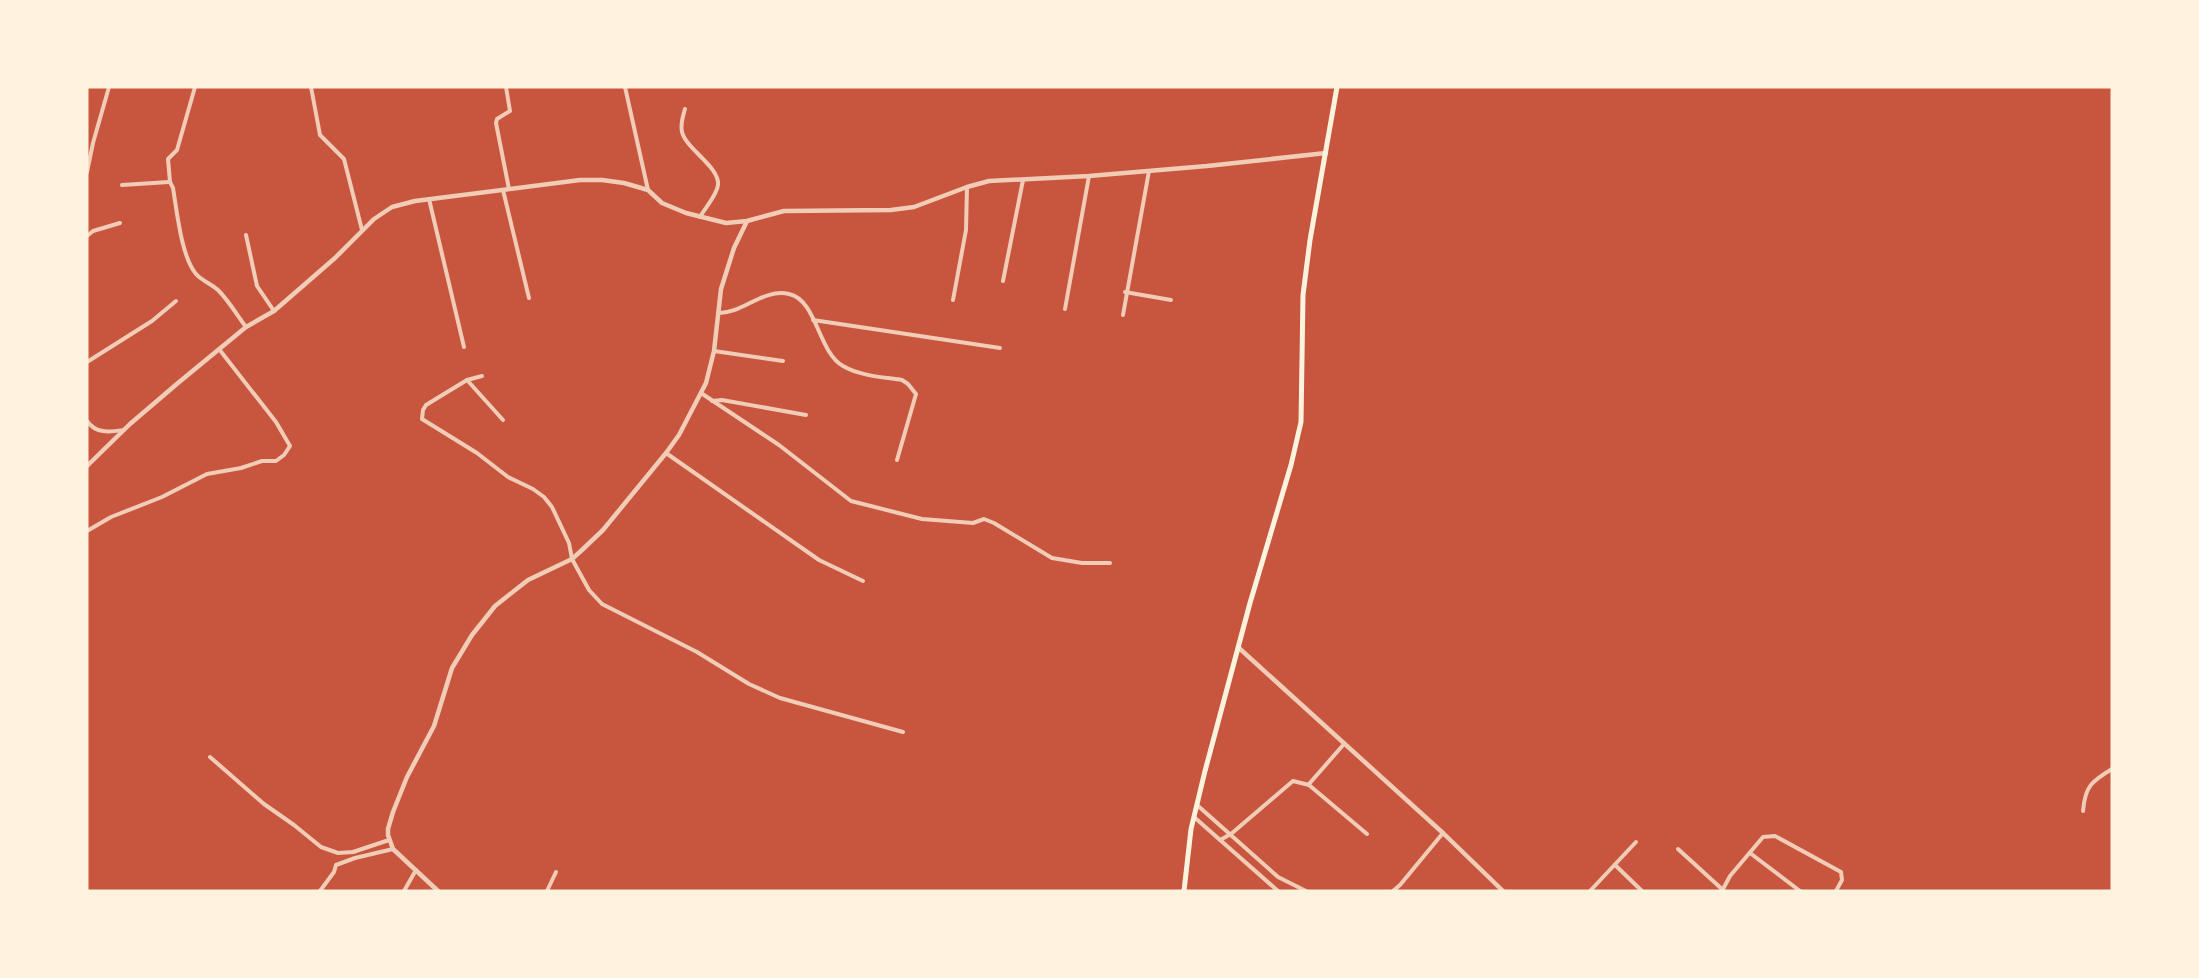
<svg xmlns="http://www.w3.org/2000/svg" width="2199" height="978" font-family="'IBM Plex Sans',sans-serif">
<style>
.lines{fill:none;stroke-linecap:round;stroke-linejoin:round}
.minor{stroke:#f1ccb7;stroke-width:4}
.tertiary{stroke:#f1ccb7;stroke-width:4.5}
.secondary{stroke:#fff3e0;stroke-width:5}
</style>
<rect width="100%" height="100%" fill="#c8553d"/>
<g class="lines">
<g class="minor">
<path d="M195,87L177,150L168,159L170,182L173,188C177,211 181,256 196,274C201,280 211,284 218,290C229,301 237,315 246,327"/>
<polyline points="311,87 320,135 344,159 362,230"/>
<polyline points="506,87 510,111 497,119 496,123 509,189"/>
<polyline points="625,87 648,190"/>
<path d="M685,109C683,116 680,124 682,132C686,149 720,167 718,185C717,195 705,208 700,217"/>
<polyline points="87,172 93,143 109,87"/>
<polyline points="122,185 169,182"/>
<polyline points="503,190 529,298"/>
<polyline points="429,199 464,347"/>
<polyline points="246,235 257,286 274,311"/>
<polyline points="87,236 93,231 120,223"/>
<polyline points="1003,281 1023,180"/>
<polyline points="1125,292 1171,300"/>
<polyline points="953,300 966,230 967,187"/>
<polyline points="1065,309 1089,176"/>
<path d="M718,313C742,314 763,288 789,294C817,300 818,352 843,366C860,376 883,377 902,380L908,384L916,394L897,460"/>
<polyline points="1123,315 1149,171"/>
<polyline points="813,320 1000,348"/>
<polyline points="714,351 783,361"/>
<polyline points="87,362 152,321 176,301"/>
<polyline points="482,376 467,380 426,405 423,410 422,419 477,453 508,477 533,489 544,497 552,507 569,543 572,559 589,590 602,604 697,652 749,684 780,698 903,732"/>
<polyline points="467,380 503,420"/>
<polyline points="701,393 779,445 851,501 922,519 973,523 984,519 994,523 1052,558 1082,563 1110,563"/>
<polyline points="712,401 722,400 806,415"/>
<path d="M87,421C96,434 109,432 124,430"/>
<polyline points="666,453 819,560 863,581"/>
<polyline points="87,531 111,517 162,497 207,474 241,468 262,461 276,461 284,455 290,446 276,422 219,349"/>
<polyline points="210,757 264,804 294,825 321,847 338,853 353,852 389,840"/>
<polyline points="1309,784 1344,744"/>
<polyline points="1197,805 1278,877 1306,891"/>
<path d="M2083,811C2085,786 2092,781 2112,769"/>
<polyline points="1194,817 1278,891"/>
<polyline points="1220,840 1231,834 1293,781 1309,785 1367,834"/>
<polyline points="1678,849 1723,890"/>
<polyline points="1750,853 1800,891"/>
<polyline points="1615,865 1642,891"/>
<polyline points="320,891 334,872 336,865 355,858 393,849"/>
<polyline points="404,891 416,870"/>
<polyline points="547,891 556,872"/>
<polyline points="1393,891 1400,885 1443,833"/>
<polyline points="1590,891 1636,842"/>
<polyline points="1722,891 1730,876 1763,837 1775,836 1841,872 1842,880 1836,891"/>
</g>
<g class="tertiary">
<polyline points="87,466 130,424 178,383 246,327 274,311 335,258 374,219 392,207 415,201 580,180 602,180 624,183 648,190 662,203 686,213 726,223 747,221 784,211 891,210 914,207 967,187 989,181 1089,176 1207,166 1326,153"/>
<polyline points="1239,648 1443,833 1503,891"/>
<polyline points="438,891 393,849 388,835 388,829 393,812 407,777 434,726 452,668 472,635 495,606 528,580 572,559 582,550 603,530 666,453 679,435 706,383 714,351 721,289 734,248 747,221"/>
</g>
<polyline class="secondary" points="1184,891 1191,829 1205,771 1250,603 1291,465 1301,422 1303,295 1310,240 1337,87"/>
</g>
<rect width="2199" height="978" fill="none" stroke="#fff3e0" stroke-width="177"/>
</svg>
